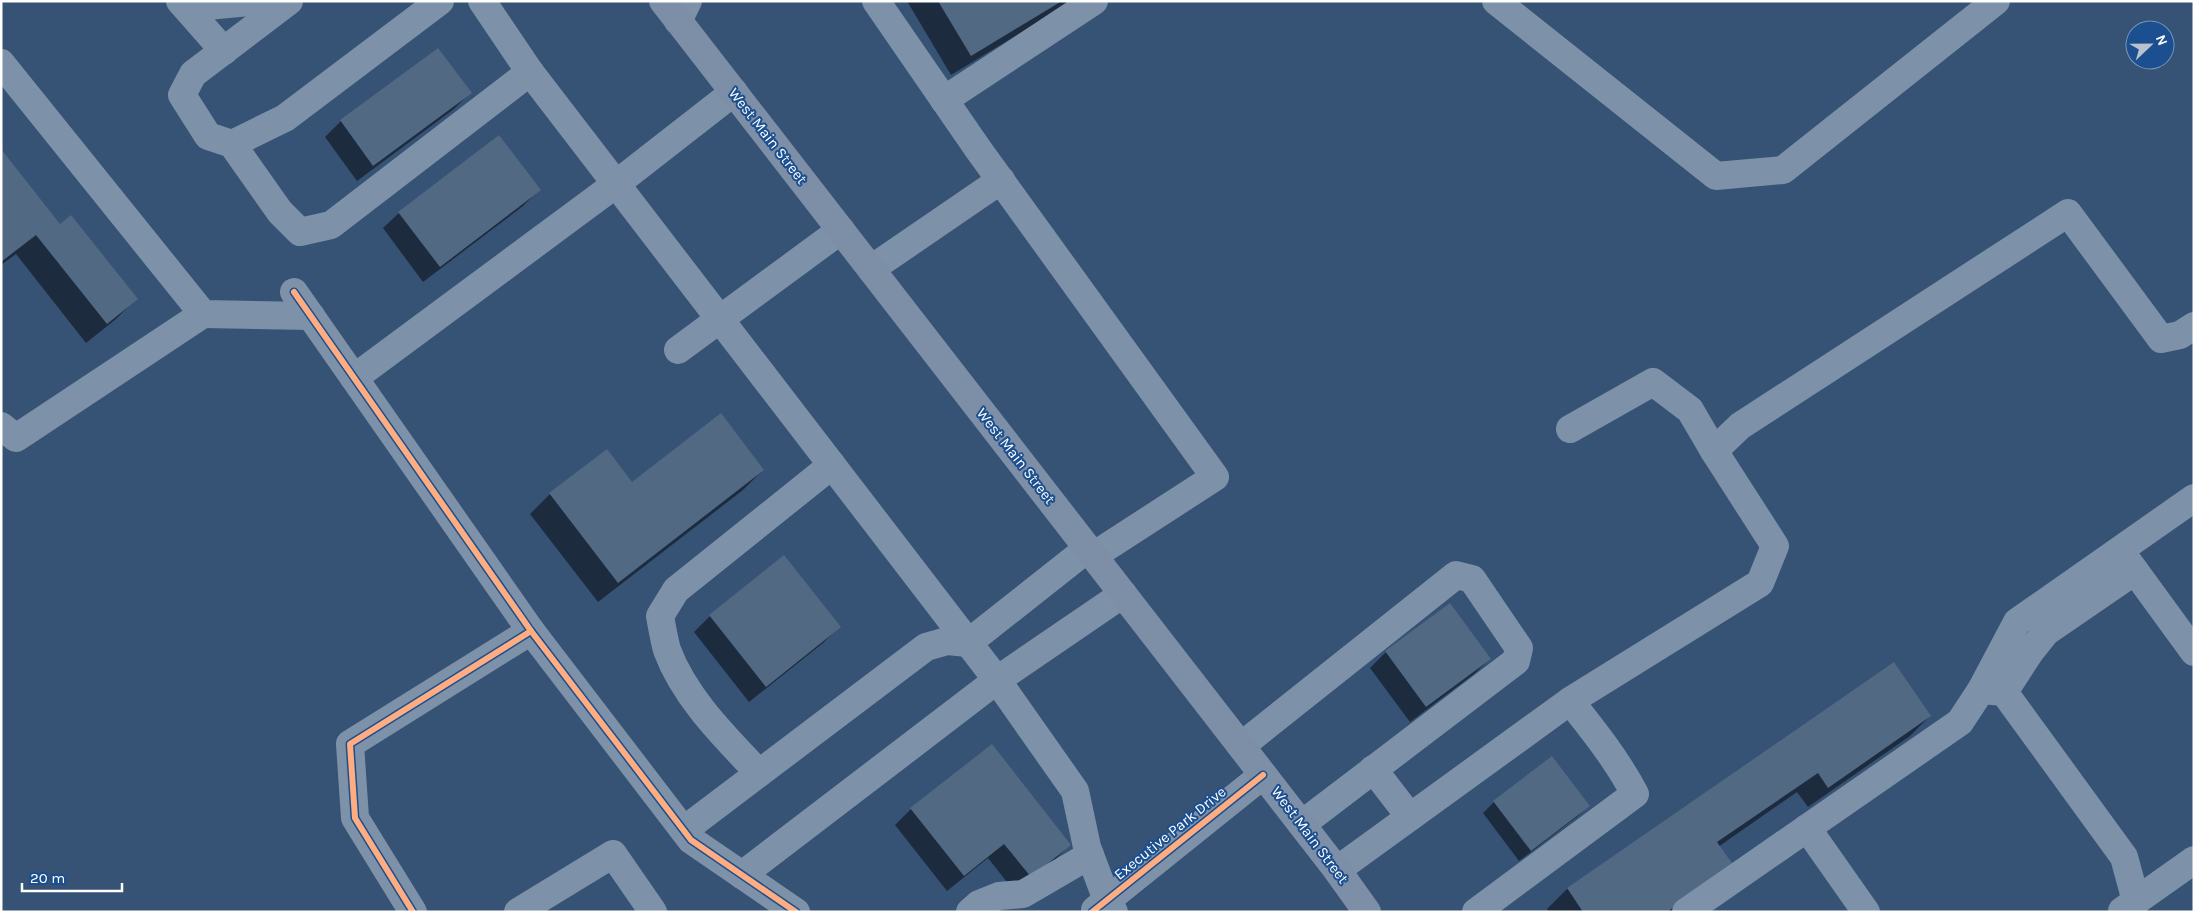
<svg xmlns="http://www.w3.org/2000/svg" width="2195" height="913" font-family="Karla,sans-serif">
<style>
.shadow{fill:#0007}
.building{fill:#526984}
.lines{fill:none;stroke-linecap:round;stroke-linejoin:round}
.minor{stroke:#7d92a8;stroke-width:28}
.major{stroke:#7d8ea7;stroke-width:28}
.cycleway-casing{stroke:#1b4f8f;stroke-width:9}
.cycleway{stroke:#ffac80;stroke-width:6}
.labels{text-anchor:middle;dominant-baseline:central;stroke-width:4;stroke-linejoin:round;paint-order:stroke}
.street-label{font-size:15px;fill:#fff;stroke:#1b4f8f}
</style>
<rect width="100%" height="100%" fill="#365274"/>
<g class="shadow">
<polygon points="907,1 1073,1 951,75"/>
<polygon points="437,49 470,93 454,109 357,181 325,137 341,121"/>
<polygon points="1,151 60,225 136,299 116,319 86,343 16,254 1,265"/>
<polygon points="539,190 523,206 423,282 383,228 399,213"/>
<polygon points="763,470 743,490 598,602 530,514 550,494"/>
<polygon points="784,557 839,627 823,643 749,702 694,632 710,616"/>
<polygon points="1386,652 1490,659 1474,674 1410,722 1370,668"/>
<polygon points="1894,664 1930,716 1910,736 1808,807 1797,792 1718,847 1675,912 1549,912 1547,909 1567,889"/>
<polygon points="1552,758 1589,805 1578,816 1519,861 1483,813 1494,802"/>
<polygon points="911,809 1069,845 1054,861 1014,891 988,858 947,891 895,825"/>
</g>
<g class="building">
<polygon points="938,1 1062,1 971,56"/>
<polygon points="438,48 472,93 373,166 340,120"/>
<polygon points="499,135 541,190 440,267 398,212"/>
<polygon points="1,149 60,224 71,215 138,299 107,324 36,235 1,262"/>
<polygon points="721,413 764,470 618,583 549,493 607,449 632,482"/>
<polygon points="784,555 841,627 766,687 709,615"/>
<polygon points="1450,603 1491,659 1426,707 1385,651"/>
<polygon points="1894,662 1931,716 1828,788 1818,773 1717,842 1734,866 1667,912 1583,912 1567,888"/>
<polygon points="992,744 1071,845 1031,877 1004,844 964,876 910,808"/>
<polygon points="1552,756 1590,806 1531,851 1493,801"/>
</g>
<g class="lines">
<g class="minor">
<polyline points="180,1 224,51"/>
<polyline points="202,1 207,6 261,1"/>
<polyline points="289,1 193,74 182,95 208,136 232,144 285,118 440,1"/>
<polyline points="482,1 530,72 997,680 1075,791 1087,847 1107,900 1114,912"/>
<polyline points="876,1 978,149 1215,477 1093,556"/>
<polyline points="1496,1 1716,176 1783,170 1996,1"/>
<polyline points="678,21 688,1"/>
<polyline points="1,63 203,314 311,316"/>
<polyline points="944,100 1094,1"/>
<polyline points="232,144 280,212 300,232 331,225 530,72"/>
<polyline points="871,269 1001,180"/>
<polyline points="294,292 531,631 691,840 796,912"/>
<polyline points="678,350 841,230"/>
<polyline points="354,378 616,184 734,92"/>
<polyline points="1,426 16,438 203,314"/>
<polyline points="1570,429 1653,382 1690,410 1714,451"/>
<polyline points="2124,556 2194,652"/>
<polyline points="1981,690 2004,692 2124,857 2136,901"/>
<polyline points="2004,692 2030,652 2046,632 2135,571"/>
<polyline points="1241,746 1456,575 1472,579 1519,648 1516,661 1302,824"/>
<polyline points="1373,769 1410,817"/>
<path d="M759,773C724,736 685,698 667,650C664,639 662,627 660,616L676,590L832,465"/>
<polyline points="1807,828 1866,912"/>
<polyline points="684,830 926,647 947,641 968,643 1087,549"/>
<polyline points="1337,870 1570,701 1760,583 1775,546 1714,451 1740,426 2068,213 2161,339 2180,335 2194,326"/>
<polyline points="742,875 997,680 1123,594"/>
<polyline points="1095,910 1263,775"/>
<polyline points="2122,911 2194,860"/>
<polyline points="413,912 355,818 350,744 531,631"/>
<polyline points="518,912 613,854 653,912"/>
<polyline points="970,912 979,904 999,896 1023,894 1090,855"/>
<path d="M1476,912L1635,794C1617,760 1594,731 1570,701"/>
<polyline points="1686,912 1960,722 1981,690 2017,622 2194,498"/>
</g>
<polyline class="major" points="663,1 1337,870 1367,912"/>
<defs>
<g id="cycleway">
<polyline points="294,292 531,631 691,840 796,912"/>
<polyline points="413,912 355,818 350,744 531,631"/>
<polyline points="1092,912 1263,775"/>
</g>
</defs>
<use href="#cycleway" class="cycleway-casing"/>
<use href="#cycleway" class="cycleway"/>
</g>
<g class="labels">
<g class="street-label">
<text transform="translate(768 136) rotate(52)">West Main Street</text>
<text transform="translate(1016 456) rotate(52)">West Main Street</text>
<text transform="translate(1170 833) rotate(-39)">Executive Park Drive</text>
<text transform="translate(1310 835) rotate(53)">West Main Street</text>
</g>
</g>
<rect width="2195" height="913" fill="none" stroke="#ffffff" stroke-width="5"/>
<g transform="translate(2150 45) rotate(68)"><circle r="24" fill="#1b4f8f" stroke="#7695bc"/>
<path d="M0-4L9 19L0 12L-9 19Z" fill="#b9c2ce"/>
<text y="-8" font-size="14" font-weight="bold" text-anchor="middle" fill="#ffffff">N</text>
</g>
<path d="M22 883v8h100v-8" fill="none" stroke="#ffffff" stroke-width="2.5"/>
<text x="30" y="883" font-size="15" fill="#ffffff" stroke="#1b4f8f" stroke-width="4" paint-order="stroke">20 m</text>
</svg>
